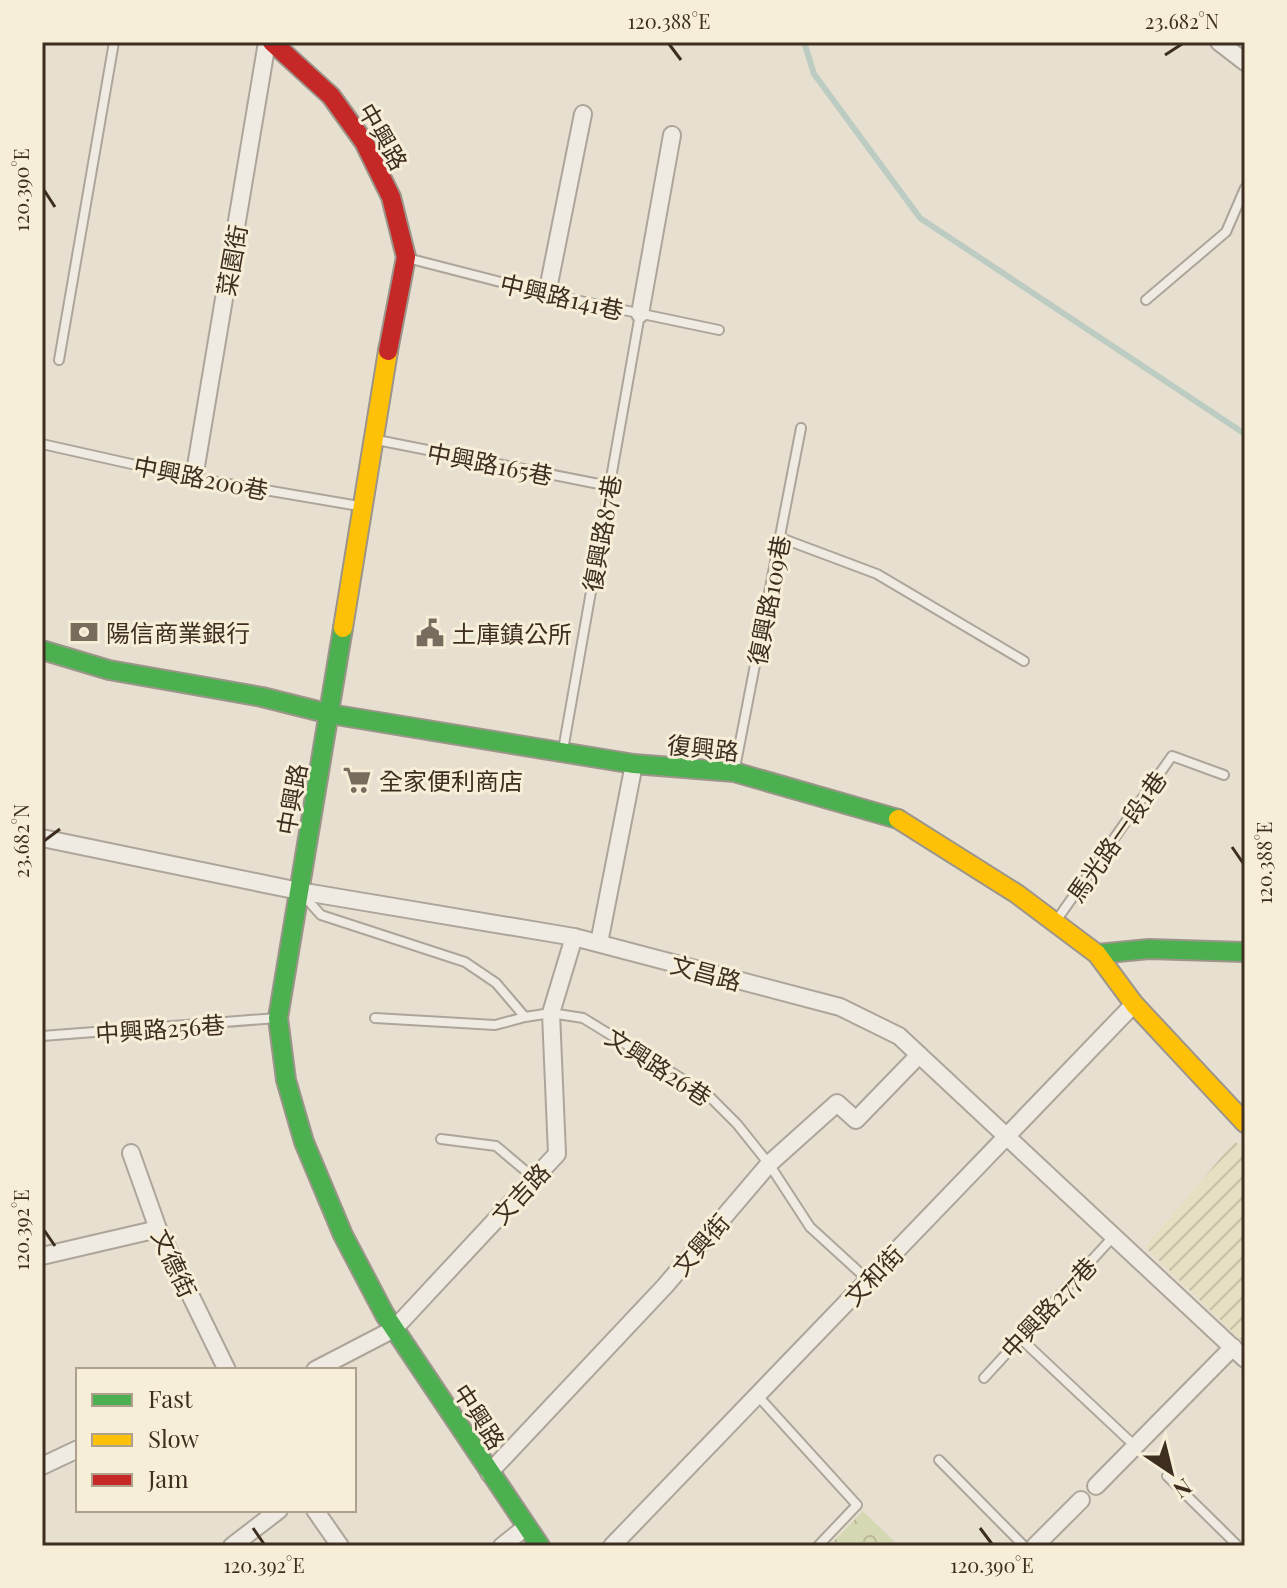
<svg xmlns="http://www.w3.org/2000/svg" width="1287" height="1588" font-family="'Playfair Display','Noto Sans TC',serif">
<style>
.farmland{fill:url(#farmland-furrows)}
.park{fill:url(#park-crowns)}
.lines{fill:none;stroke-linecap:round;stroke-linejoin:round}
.stream{stroke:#bcccc2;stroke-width:6}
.lane-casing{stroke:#ada599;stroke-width:12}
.street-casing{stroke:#ada599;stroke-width:20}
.fast-casing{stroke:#9c958a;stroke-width:22}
.slow-casing{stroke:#9c958a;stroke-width:22}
.jam-casing{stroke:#9c958a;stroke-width:22}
.lane{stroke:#efebe3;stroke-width:8}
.street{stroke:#efebe3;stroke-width:16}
.fast{stroke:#4caf50;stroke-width:18}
.slow{stroke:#ffc107;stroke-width:18}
.jam{stroke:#c62828;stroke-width:18}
.ticks{fill:none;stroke:#3d2e20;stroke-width:3}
.labels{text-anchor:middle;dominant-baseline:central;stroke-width:6;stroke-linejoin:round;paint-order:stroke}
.street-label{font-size:24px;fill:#3d2e20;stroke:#f7eed8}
.poi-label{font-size:24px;fill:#3d2e20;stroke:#f7eed8;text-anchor:start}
.neatline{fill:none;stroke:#3d2e20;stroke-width:3}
.ticks-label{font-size:20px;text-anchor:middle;fill:#3d2e20}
</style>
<defs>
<pattern id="farmland-furrows" width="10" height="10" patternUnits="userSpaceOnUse" patternTransform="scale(2)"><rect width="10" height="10" fill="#e6dfc2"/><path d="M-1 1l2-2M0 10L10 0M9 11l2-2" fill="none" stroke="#c6c0a6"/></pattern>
<pattern id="park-crowns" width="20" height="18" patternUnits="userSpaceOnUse" patternTransform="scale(2)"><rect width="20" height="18" fill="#d6d7b3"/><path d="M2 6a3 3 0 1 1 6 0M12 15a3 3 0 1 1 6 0" fill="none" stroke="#b9b99a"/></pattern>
</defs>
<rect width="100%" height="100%" fill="#e7e0d1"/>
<polygon class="farmland" points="1235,1141 1245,1151 1245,1344 1145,1247"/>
<polygon class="park" points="863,1511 899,1546 829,1546"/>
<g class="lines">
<polyline class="stream" points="804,42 814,74 920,218 1245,434"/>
<defs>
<g id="lane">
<polyline points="407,258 547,294 719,330"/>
<polyline points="1146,300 1226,232 1245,188"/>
<polyline points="59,360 114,42"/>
<polyline points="372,439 609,486"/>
<polyline points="42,444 194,478 359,506"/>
<polyline points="781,538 877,574 1024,661"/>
<polyline points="563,750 640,314"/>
<polyline points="735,768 801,428"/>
<polyline points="303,895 321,915 465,962 496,983 525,1017 495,1025 375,1018"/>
<polyline points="1056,921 1172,756 1224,775"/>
<polyline points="525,1017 551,1013 583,1018 707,1094 737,1124 769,1164 810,1227 868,1280"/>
<polyline points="42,1036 277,1018"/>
<polyline points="441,1139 496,1146 534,1178"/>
<polyline points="1019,1337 1135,1446"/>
<polyline points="984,1378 1113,1237"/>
<polyline points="757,1395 857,1505 818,1546"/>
<polyline points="939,1460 1024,1546"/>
<polyline points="1167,1476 1238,1546"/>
</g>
<g id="street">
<polyline points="1219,42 1245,62"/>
<polyline points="547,294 583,114"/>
<polyline points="640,314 672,135"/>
<polyline points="194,478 267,42"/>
<polyline points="42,838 299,891 574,937 840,1007 899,1036 1245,1359"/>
<polyline points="599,943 634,764"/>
<polyline points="131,1153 158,1229 227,1370"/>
<polyline points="42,1256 158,1229"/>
<polyline points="315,1370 394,1329 557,1154 551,1013 574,937"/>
<polyline points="42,1466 78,1449"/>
<polyline points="489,1473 665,1286 769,1164 837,1103 856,1120 919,1055"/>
<polyline points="1096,1486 1233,1347"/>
<polyline points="315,1510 340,1546"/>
<polyline points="232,1546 279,1510"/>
<polyline points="502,1546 526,1527"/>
<polyline points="612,1546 1134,1004"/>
<polyline points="1035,1546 1081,1500"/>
</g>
<g id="fast">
<polyline points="343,628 278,1018 286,1080 304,1142 343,1235 385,1315 540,1546"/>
<polyline points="42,650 109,670 262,697 330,714 634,764 734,772 898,819"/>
<polyline points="1097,954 1149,949 1245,952"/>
</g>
<g id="slow">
<polyline points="343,628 388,351"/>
<polyline points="898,819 1017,894 1097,954 1134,1004 1245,1123"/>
</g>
<polyline id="jam" points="272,42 331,96 364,142 391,197 406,257 388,351"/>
</defs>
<use href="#lane" class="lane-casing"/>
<use href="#street" class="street-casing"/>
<use href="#fast" class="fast-casing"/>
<use href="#slow" class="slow-casing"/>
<use href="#jam" class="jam-casing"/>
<use href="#lane" class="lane"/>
<use href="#street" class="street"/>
<use href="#fast" class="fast"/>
<use href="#slow" class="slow"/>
<use href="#jam" class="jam"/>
</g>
<path class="ticks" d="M669,44L681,60M1165,55L1182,44M44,190L55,207M44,841L60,829M1232,847L1243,863M44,1230L55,1246M253,1528L264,1544M980,1528L992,1544"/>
<defs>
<symbol id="bank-bare" viewBox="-9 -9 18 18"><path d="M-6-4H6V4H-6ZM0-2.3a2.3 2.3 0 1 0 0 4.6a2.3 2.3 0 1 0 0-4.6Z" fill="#786c5e" stroke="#f7eed8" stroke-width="2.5" paint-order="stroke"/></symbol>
<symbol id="civic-bare" viewBox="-9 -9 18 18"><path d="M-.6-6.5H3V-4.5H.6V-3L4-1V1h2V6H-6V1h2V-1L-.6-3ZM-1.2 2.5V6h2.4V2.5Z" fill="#786c5e" stroke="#f7eed8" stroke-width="2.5" paint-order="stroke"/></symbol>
<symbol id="supermarket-bare" viewBox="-9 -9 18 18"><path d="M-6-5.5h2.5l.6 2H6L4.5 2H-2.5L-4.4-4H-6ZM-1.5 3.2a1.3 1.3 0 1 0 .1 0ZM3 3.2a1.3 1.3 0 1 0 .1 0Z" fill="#786c5e" stroke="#f7eed8" stroke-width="2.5" paint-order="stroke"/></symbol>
</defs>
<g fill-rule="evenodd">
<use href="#bank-bare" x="64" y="612" width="40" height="40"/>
<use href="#civic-bare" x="410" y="613" width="40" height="40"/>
<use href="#supermarket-bare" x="337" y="760" width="40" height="40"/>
</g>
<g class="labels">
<g class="street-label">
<text transform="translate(384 136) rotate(60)">中興路</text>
<text transform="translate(231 260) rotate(-80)">菜園街</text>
<text transform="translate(562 296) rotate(13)">中興路141巷</text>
<text transform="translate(490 463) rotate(11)">中興路165巷</text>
<text transform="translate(201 477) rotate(11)">中興路200巷</text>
<text transform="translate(601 533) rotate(-80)">復興路87巷</text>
<text transform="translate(768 600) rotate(-79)">復興路109巷</text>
<text transform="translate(703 747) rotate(6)">復興路</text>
<text transform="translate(291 799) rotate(-80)">中興路</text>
<text transform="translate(1116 836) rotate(-55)">馬光路一段1巷</text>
<text transform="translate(706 972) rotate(15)">文昌路</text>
<text transform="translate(160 1028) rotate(-4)">中興路256巷</text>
<text transform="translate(659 1066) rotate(33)">文興路26巷</text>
<text transform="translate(520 1193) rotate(-47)">文吉路</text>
<text transform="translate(700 1244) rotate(-49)">文興街</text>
<text transform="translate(175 1263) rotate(65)">文德街</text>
<text transform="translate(873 1275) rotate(-46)">文和街</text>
<text transform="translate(1048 1307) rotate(-47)">中興路277巷</text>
<text transform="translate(480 1416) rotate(57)">中興路</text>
</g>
<g class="poi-label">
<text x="106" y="632">陽信商業銀行</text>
<text x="452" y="633">土庫鎮公所</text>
<text x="379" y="780">全家便利商店</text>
</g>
</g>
<rect width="1287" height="1588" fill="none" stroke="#f7eed8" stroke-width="88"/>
<rect x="76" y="1368" width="280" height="144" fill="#f7eed8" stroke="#ada18e" stroke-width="2"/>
<rect x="92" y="1394" width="40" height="12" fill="#4caf50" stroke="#ada18e" stroke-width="2"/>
<text x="148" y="1408" font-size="24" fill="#3d2e20">Fast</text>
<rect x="92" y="1434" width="40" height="12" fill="#ffc107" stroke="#ada18e" stroke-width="2"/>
<text x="148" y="1448" font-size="24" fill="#3d2e20">Slow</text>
<rect x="92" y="1474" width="40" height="12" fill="#c62828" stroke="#ada18e" stroke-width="2"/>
<text x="148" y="1488" font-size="24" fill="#3d2e20">Jam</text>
<g transform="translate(1171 1472) rotate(145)" stroke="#f7eed8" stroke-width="6" paint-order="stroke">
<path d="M0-6L14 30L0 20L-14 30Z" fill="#3d2e20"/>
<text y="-12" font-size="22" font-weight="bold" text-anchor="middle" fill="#3d2e20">N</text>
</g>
<rect x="44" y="44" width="1199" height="1500" class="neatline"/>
<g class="ticks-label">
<text x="669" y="29">120.388°E</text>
<text x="1182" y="29">23.682°N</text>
<text transform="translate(22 190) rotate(-90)" y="7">120.390°E</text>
<text transform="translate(22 841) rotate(-90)" y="7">23.682°N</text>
<text transform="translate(1265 863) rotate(-90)" y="7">120.388°E</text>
<text transform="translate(22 1230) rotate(-90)" y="7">120.392°E</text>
<text x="264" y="1573">120.392°E</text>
<text x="992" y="1573">120.390°E</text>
</g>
</svg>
